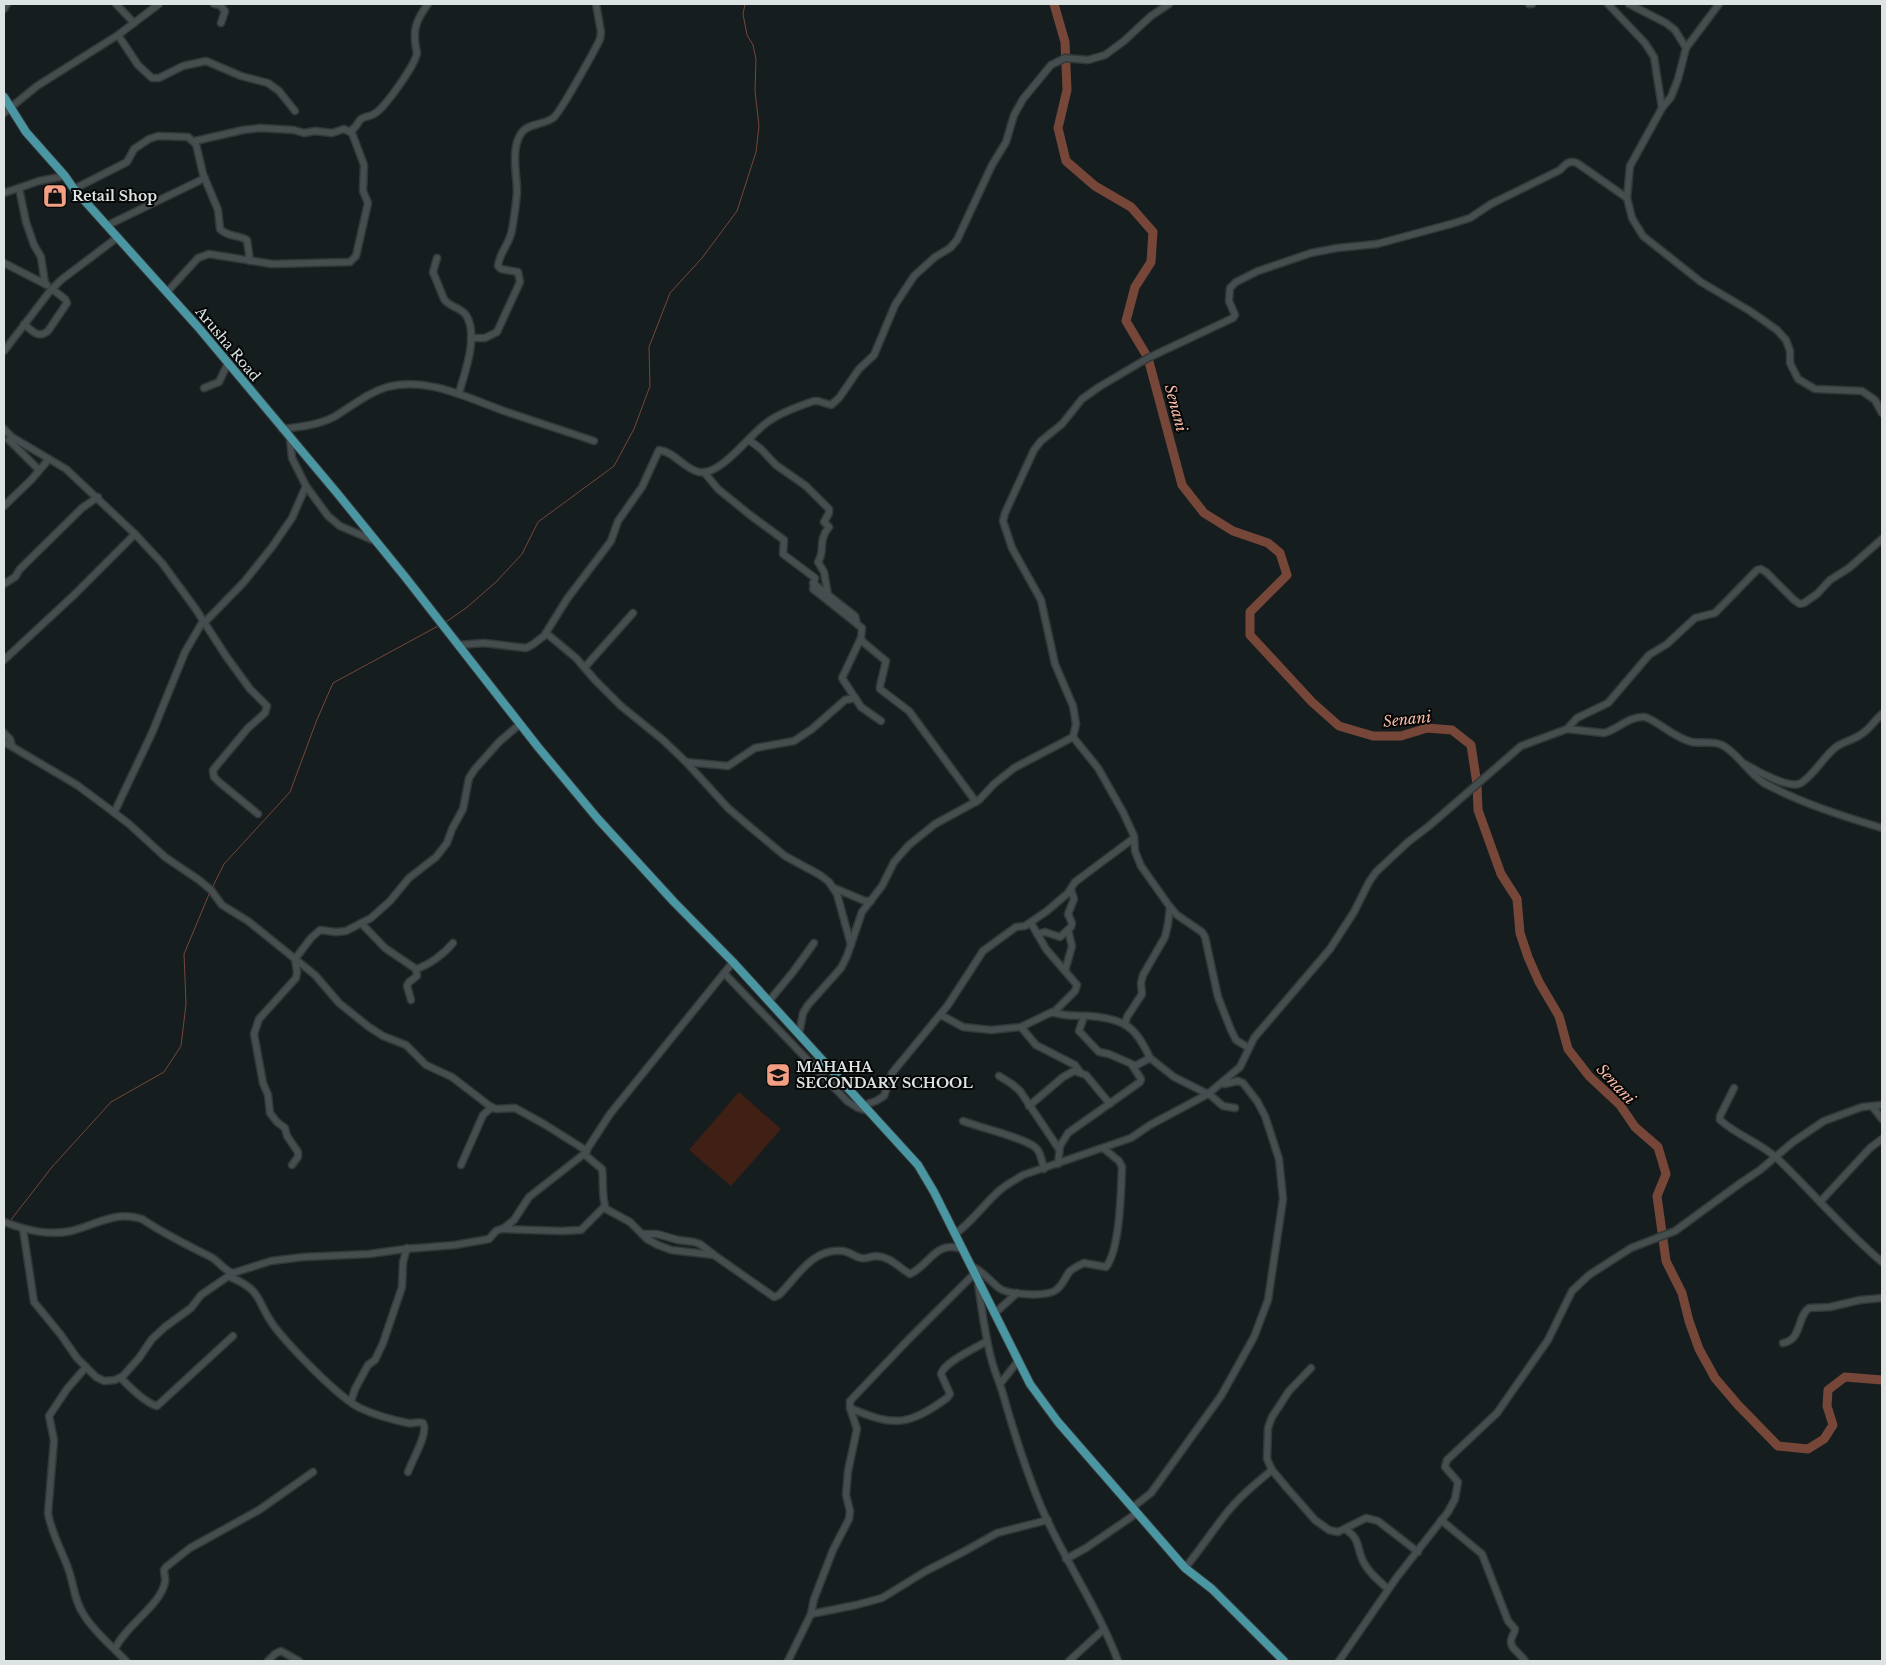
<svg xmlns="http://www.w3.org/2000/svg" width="1886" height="1665" font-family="'Libre Baskerville',serif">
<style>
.pitch{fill:#401f15}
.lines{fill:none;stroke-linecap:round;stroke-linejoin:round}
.stream{stroke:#764738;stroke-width:1}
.river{stroke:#764738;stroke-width:9}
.minor-casing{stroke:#333738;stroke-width:9}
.major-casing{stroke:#333738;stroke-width:10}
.minor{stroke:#454d4e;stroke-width:6}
.major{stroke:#4a97a3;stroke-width:8}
.labels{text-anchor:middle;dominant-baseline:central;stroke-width:4;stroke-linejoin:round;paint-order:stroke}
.poi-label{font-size:14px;font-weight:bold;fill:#dde2e2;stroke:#050707;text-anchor:start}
.street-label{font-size:14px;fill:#dde2e2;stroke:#050707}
.water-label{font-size:15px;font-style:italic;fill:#fcbca8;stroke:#050707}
</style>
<rect width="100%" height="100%" fill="#161d1e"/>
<polygon class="pitch" points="739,1092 781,1129 731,1186 689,1150"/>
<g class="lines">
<g class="stream">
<polyline points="446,622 466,608 496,582 522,554 538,522 614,466 634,429 650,386 649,347 670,293 702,258 737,211 756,152 759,126 755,91 756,59 753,45 747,35 743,14 745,4"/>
<polyline points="212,888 224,864 290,792 316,722 333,683 440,625"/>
<polyline points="10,1221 52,1167 111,1102 164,1072 181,1046 186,1004 184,954 210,892"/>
</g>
<polyline class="river" points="1054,4 1065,42 1067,90 1058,128 1066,161 1095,186 1131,207 1153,232 1151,262 1135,287 1126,321 1148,358 1182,485 1204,513 1233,531 1268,543 1280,553 1287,575 1250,612 1250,635 1312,702 1339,726 1373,736 1401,736 1427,728 1452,730 1471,745 1477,784 1478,810 1501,874 1517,899 1520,933 1528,957 1539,982 1559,1016 1568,1049 1589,1076 1620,1105 1635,1127 1658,1147 1666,1174 1657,1196 1666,1261 1682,1293 1689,1321 1699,1349 1715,1378 1738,1405 1778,1446 1808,1449 1824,1439 1833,1425 1827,1406 1828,1390 1845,1377 1882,1380"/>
<defs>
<g id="minor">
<polyline points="116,4 134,23"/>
<polyline points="214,4 220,5 225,11 221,23"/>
<polyline points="1529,4 1532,4"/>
<polyline points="1608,4 1645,43 1654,57 1662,108"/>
<polyline points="1629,4 1666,23 1675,30 1686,48"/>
<polyline points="4,9 7,4"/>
<polyline points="118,35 138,65 152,78 159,78 183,66 206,61 241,76 268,83 279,91 295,111"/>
<polyline points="4,113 37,86 118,35 159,4"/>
<path d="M349,131C356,129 356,125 360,120C364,116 370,117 374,114C385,108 415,65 417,53C412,32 415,21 428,4"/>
<polyline points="19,188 26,222 34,245 41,257 45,284"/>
<path d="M74,189L127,162L134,149L149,139L158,136L188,137L196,144L203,174L218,210L220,229C227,237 239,235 247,240L250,261"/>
<polyline points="4,193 39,181 65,176"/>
<polyline points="1627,198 1630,166 1662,108 1671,97 1678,79 1686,48 1719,4"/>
<polyline points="108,225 205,178"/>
<path d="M437,258L433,272L444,299C449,307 460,307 466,315C479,335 465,372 459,393"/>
<polyline points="4,263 47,285"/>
<polyline points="167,292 198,258 209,254 272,264 350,262 356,256 368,203 363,191 364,165 352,133 344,129 332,133 315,131 304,133 294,130 260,128 243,130 195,141"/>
<path d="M24,324C32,331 39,339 48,331L67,303L65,299L52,289"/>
<path d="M471,338H485L497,332L520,282L518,272L501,269L498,266C499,253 510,243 512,230C514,218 516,205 517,192C517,174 510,148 522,132C529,123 544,125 553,118C559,115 596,48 600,39L601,32L596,4"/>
<polyline points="4,351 50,291 61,280 118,237"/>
<polyline points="204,388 219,382 228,363"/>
<polyline points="4,429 12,437 66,469 135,534 162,563 195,608 226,656 250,689 267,706 265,713 248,728 213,770 214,777 219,782 258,814"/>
<path d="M282,429C299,427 318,425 334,417C351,407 367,393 387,387C427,376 470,399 507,412C536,422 565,431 594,441"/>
<polyline points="290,439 292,458 306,486 328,516 340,526 373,540"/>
<polyline points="9,440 39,470"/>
<path d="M749,440L761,449L776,465L806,486L829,509V513L824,522L829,527C817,541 826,550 818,562L824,572L828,595"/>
<polyline points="704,472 718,489 750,515 784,540 783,554 815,578 813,589 862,628 861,638 863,642 886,661 880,686 880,689 909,711 976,802"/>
<polyline points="4,506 31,480 49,459"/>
<polyline points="813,583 855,616 857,624"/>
<polyline points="4,584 15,577 20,569 82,508 98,497"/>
<polyline points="204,623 244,582 272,547 292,518 306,486"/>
<polyline points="546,633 576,658 595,680 621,706 663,740 686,762 728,808 749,826 785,856 820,875 829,882 837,894 851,945"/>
<polyline points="861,638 842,678 861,707 881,721"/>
<path d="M459,645L484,643L526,648L532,645L544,636L567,599L611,541L618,521L642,487L659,450C675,452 684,469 699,472C721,477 751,432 769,421C782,412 799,406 814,401H818L831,405L839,398L859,369L874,355L895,305L914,276L935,257L950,248L957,240L992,165L1006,142L1014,115L1023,99L1051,65L1065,58L1088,60L1105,55L1124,41L1151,16L1169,4"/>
<polyline points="4,660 74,595 135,534"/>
<polyline points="585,667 633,613"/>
<polyline points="1567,729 1577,718 1608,703 1649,655 1667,644 1695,618 1715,613 1757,570 1761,569 1766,572 1794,600 1800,604 1804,603 1817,594 1830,580 1849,568 1882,539"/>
<polyline points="4,733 10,739 12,746"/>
<polyline points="4,742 77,785 112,811 129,824 165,857 199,880 211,890 222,905 248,921 315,975 339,1003 369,1027 383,1036 406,1045 426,1065 452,1077 491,1107 496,1109 515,1108 544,1124 587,1151"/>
<polyline points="686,762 728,766 755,748 794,741 812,729 845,700 855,698"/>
<path d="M1745,764C1755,770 1790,790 1801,783C1815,774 1823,757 1836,747C1843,742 1853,740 1860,735C1869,730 1874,721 1882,714"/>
<polyline points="114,813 152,733 185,652 203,621"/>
<polyline points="834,888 865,901 871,901"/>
<polyline points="361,923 385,948 416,969 417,976 409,982 407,986 411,1000"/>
<polyline points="1031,923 1046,949 1077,985 1075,991 1053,1013"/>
<polyline points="1037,934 1045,932 1060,937 1071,927 1072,923 1068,914 1074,899 1071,890"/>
<path d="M416,969C429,965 444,954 453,943"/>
<polyline points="1065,971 1072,946 1068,930"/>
<polyline points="724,973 847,1101 858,1108 868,1111"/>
<polyline points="769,1001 793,972 814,943"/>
<path d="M941,1015L963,1027L991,1030L1021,1027L1052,1012C1065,1017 1076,1015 1090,1016C1125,1019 1136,1027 1150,1058"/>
<polyline points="1084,1016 1079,1031 1099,1052 1109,1054 1134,1065 1137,1065 1150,1058 1174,1077 1208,1094"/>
<polyline points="1125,1024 1127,1017 1142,994 1141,983 1143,975 1165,937 1168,924 1170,907"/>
<polyline points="1021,1027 1036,1045 1075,1065 1080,1072"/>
<polyline points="799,1034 803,1013 808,1005 841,968 847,956 862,912 882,886 894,862 909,845 935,824 979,800 994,784 1014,768 1073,737"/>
<path d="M1249,1048L1236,1040L1231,1030L1218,997L1205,937L1202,932L1177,915L1170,907L1141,866L1135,851L1134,836L1123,812L1098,768L1073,737L1076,724L1073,706L1055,664L1041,600L1012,548L1003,521L1005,513L1034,450L1041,441L1062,424L1082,399L1099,387L1148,358L1233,318L1235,315L1229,301L1230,288L1236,282L1258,271L1311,253L1337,248L1377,244L1451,224L1470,218L1491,204L1560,170C1566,164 1568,160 1577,163L1627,198L1632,218L1643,236L1701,282L1750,311L1777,330L1786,340L1790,351V363L1798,379L1815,389L1862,391L1875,400L1882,413"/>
<polyline points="999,1076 1012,1084 1020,1091 1059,1149"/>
<path d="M1734,1088L1720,1116V1120C1738,1136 1761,1143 1778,1159C1813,1193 1845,1231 1882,1262"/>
<polyline points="1209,1094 1223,1106 1235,1108"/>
<polyline points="864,1105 876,1101 884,1096 892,1073 948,1005 983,951 1016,927 1025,926 1047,911 1068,893 1075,882 1134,838"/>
<polyline points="1029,1106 1063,1077 1074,1071 1086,1075 1110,1104"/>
<polyline points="1872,1106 1882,1119"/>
<path d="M963,1121C981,1128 1022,1137 1035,1147C1041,1152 1042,1162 1044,1169"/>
<path d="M584,1154L602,1169C604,1182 601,1196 606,1209L630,1222L647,1239L658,1245L671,1250L714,1255L774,1297L779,1295C797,1277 813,1247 843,1251C850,1252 855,1257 861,1258C867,1259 871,1256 876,1256C891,1257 898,1267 910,1274C930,1265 935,1240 962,1249"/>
<polyline points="1058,1164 1060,1146 1068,1133 1140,1082 1141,1079 1132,1065"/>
<polyline points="292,1165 298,1157 298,1152 287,1136 285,1128 277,1122 270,1113 268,1095 263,1083 254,1034 259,1019 296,978 297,972 295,959 311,938 320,930 336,932 346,931 371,918 390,901 409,878 436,857 447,843 452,829 463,809 469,778 475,769 499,742 520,724"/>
<polyline points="461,1165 483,1115 492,1107"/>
<polyline points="1820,1202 1870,1148 1882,1139"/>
<path d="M4,1222C26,1230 48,1236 71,1231C96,1225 116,1210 142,1219C164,1234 187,1245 211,1257C220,1262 224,1271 233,1273L271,1261L303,1257L369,1254L405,1249L455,1245L489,1239L496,1231L504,1228L514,1220L529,1197L584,1154L610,1114L733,962"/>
<polyline points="23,1229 34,1302 61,1335 77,1358 96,1377 104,1381 115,1380 123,1376 139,1358 152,1339 165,1327 191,1308 201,1295 233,1273"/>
<polyline points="502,1229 562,1231 581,1230 604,1207"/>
<polyline points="642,1234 657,1234 678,1240 694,1242 700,1244 713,1254"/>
<path d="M955,1234C972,1222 984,1204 1000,1190C1007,1184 1015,1180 1023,1175L1131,1138L1150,1125L1208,1094L1240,1067L1254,1038L1330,949L1354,912L1369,882L1376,872L1408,842L1429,826L1521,746L1567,729L1604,733C1619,729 1628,716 1645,717C1661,723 1674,738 1692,742C1702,744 1712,740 1722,745C1738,753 1747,772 1764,783C1801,803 1842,816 1882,828"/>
<path d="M971,1266C983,1271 989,1280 999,1288C1008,1295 1047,1297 1056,1290C1063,1285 1065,1277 1070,1271C1074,1268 1079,1265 1084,1263L1106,1267C1120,1249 1121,1192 1122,1167L1119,1161L1103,1148"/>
<path d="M230,1277C264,1291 256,1302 274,1326C290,1347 338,1397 360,1408C375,1415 393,1420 408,1423C414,1424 418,1421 423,1423C429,1433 412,1460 408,1472"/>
<path d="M978,1283C982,1310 985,1338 993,1365C996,1375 1000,1384 1003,1394C1014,1433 1026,1471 1042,1509C1065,1561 1098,1608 1118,1661"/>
<polyline points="995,1313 1017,1293"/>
<path d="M1783,1343C1802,1340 1797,1316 1809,1308L1830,1307L1860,1300L1882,1298"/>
<path d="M86,1367L67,1389L49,1416L54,1440L48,1513C51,1532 61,1549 68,1568C74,1584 74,1601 84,1615C95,1633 112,1646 126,1661"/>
<polyline points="1311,1368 1289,1391 1272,1417 1268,1428 1267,1459 1272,1470 1287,1488 1315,1520 1329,1530 1338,1532 1366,1518 1378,1521 1418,1552"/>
<path d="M121,1378C128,1386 147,1404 157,1406L233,1336"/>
<polyline points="1000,1384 1018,1361"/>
<polyline points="351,1401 355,1389 368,1365 375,1360 383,1343 402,1287 403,1262 407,1248"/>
<path d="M850,1408C894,1427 908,1426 947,1398L950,1394L941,1374C944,1362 976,1348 987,1341"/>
<polyline points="1133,1507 1151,1493 1221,1396 1254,1337 1268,1300 1283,1199 1279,1159 1265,1116 1257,1101 1243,1083 1238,1081 1224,1084"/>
<path d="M1441,1520L1482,1554L1508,1621L1515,1629C1515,1632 1513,1634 1512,1637C1507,1648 1521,1653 1525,1661"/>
<path d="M1345,1529C1360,1539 1356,1544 1362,1559C1367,1571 1379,1581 1388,1589"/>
<polyline points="1066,1559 1086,1548 1137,1513"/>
<path d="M1185,1568C1199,1551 1211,1533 1225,1515C1238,1498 1255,1484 1272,1470"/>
<polyline points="811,1614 814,1599 833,1550 849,1519 850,1511 846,1495 848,1471 857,1429 850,1408 850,1401 907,1341 975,1273"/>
<path d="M115,1649C125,1626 161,1605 165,1582C166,1579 164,1574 164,1570L166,1567L190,1548L259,1510L313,1472"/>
<polyline points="268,1661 275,1654 281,1651 299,1661"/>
<polyline points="788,1661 811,1614 856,1605 882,1598 926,1571 965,1551 997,1533 1048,1520"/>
<polyline points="1069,1661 1104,1629"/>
<polyline points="1339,1661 1397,1577 1448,1512 1455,1499 1458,1482 1445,1467 1447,1460 1497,1413 1548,1340 1572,1291 1589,1275 1631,1248 1675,1231 1742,1182 1760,1170 1793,1142 1824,1121 1862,1107 1882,1105"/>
</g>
<polyline id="major" points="4,97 26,132 65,176 74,189 198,327 337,493 406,578 538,747 598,819 674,902 733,962 918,1165 934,1192 1030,1384 1058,1422 1185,1568 1212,1589 1284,1661"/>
</defs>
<use href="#minor" class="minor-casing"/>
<use href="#major" class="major-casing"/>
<use href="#minor" class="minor"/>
<use href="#major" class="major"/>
</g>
<defs>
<symbol id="shop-square" viewBox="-11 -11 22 22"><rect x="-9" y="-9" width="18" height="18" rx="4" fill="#f39f84" stroke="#050707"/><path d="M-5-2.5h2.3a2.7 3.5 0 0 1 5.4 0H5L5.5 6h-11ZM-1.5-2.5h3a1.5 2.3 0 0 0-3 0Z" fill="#111"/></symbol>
<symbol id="school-square" viewBox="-11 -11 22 22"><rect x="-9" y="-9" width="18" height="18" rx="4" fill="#f39f84" stroke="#050707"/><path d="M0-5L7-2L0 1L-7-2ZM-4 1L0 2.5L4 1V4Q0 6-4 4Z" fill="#111"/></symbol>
</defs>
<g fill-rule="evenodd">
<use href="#shop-square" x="41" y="182" width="28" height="28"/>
<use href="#school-square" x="764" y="1061" width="28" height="28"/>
</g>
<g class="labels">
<g class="poi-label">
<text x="72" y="196">Retail Shop</text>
<text x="796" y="1067">MAHAHA<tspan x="796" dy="16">SECONDARY SCHOOL</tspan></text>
</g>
<g class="street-label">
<text transform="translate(228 344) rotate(50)">Arusha Road</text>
</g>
<g class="water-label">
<text transform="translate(1176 408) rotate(75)">Senani</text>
<text transform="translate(1407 719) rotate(-6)">Senani</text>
<text transform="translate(1616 1084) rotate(47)">Senani</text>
</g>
</g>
<rect width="1886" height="1665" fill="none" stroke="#dde2e2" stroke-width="10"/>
</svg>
